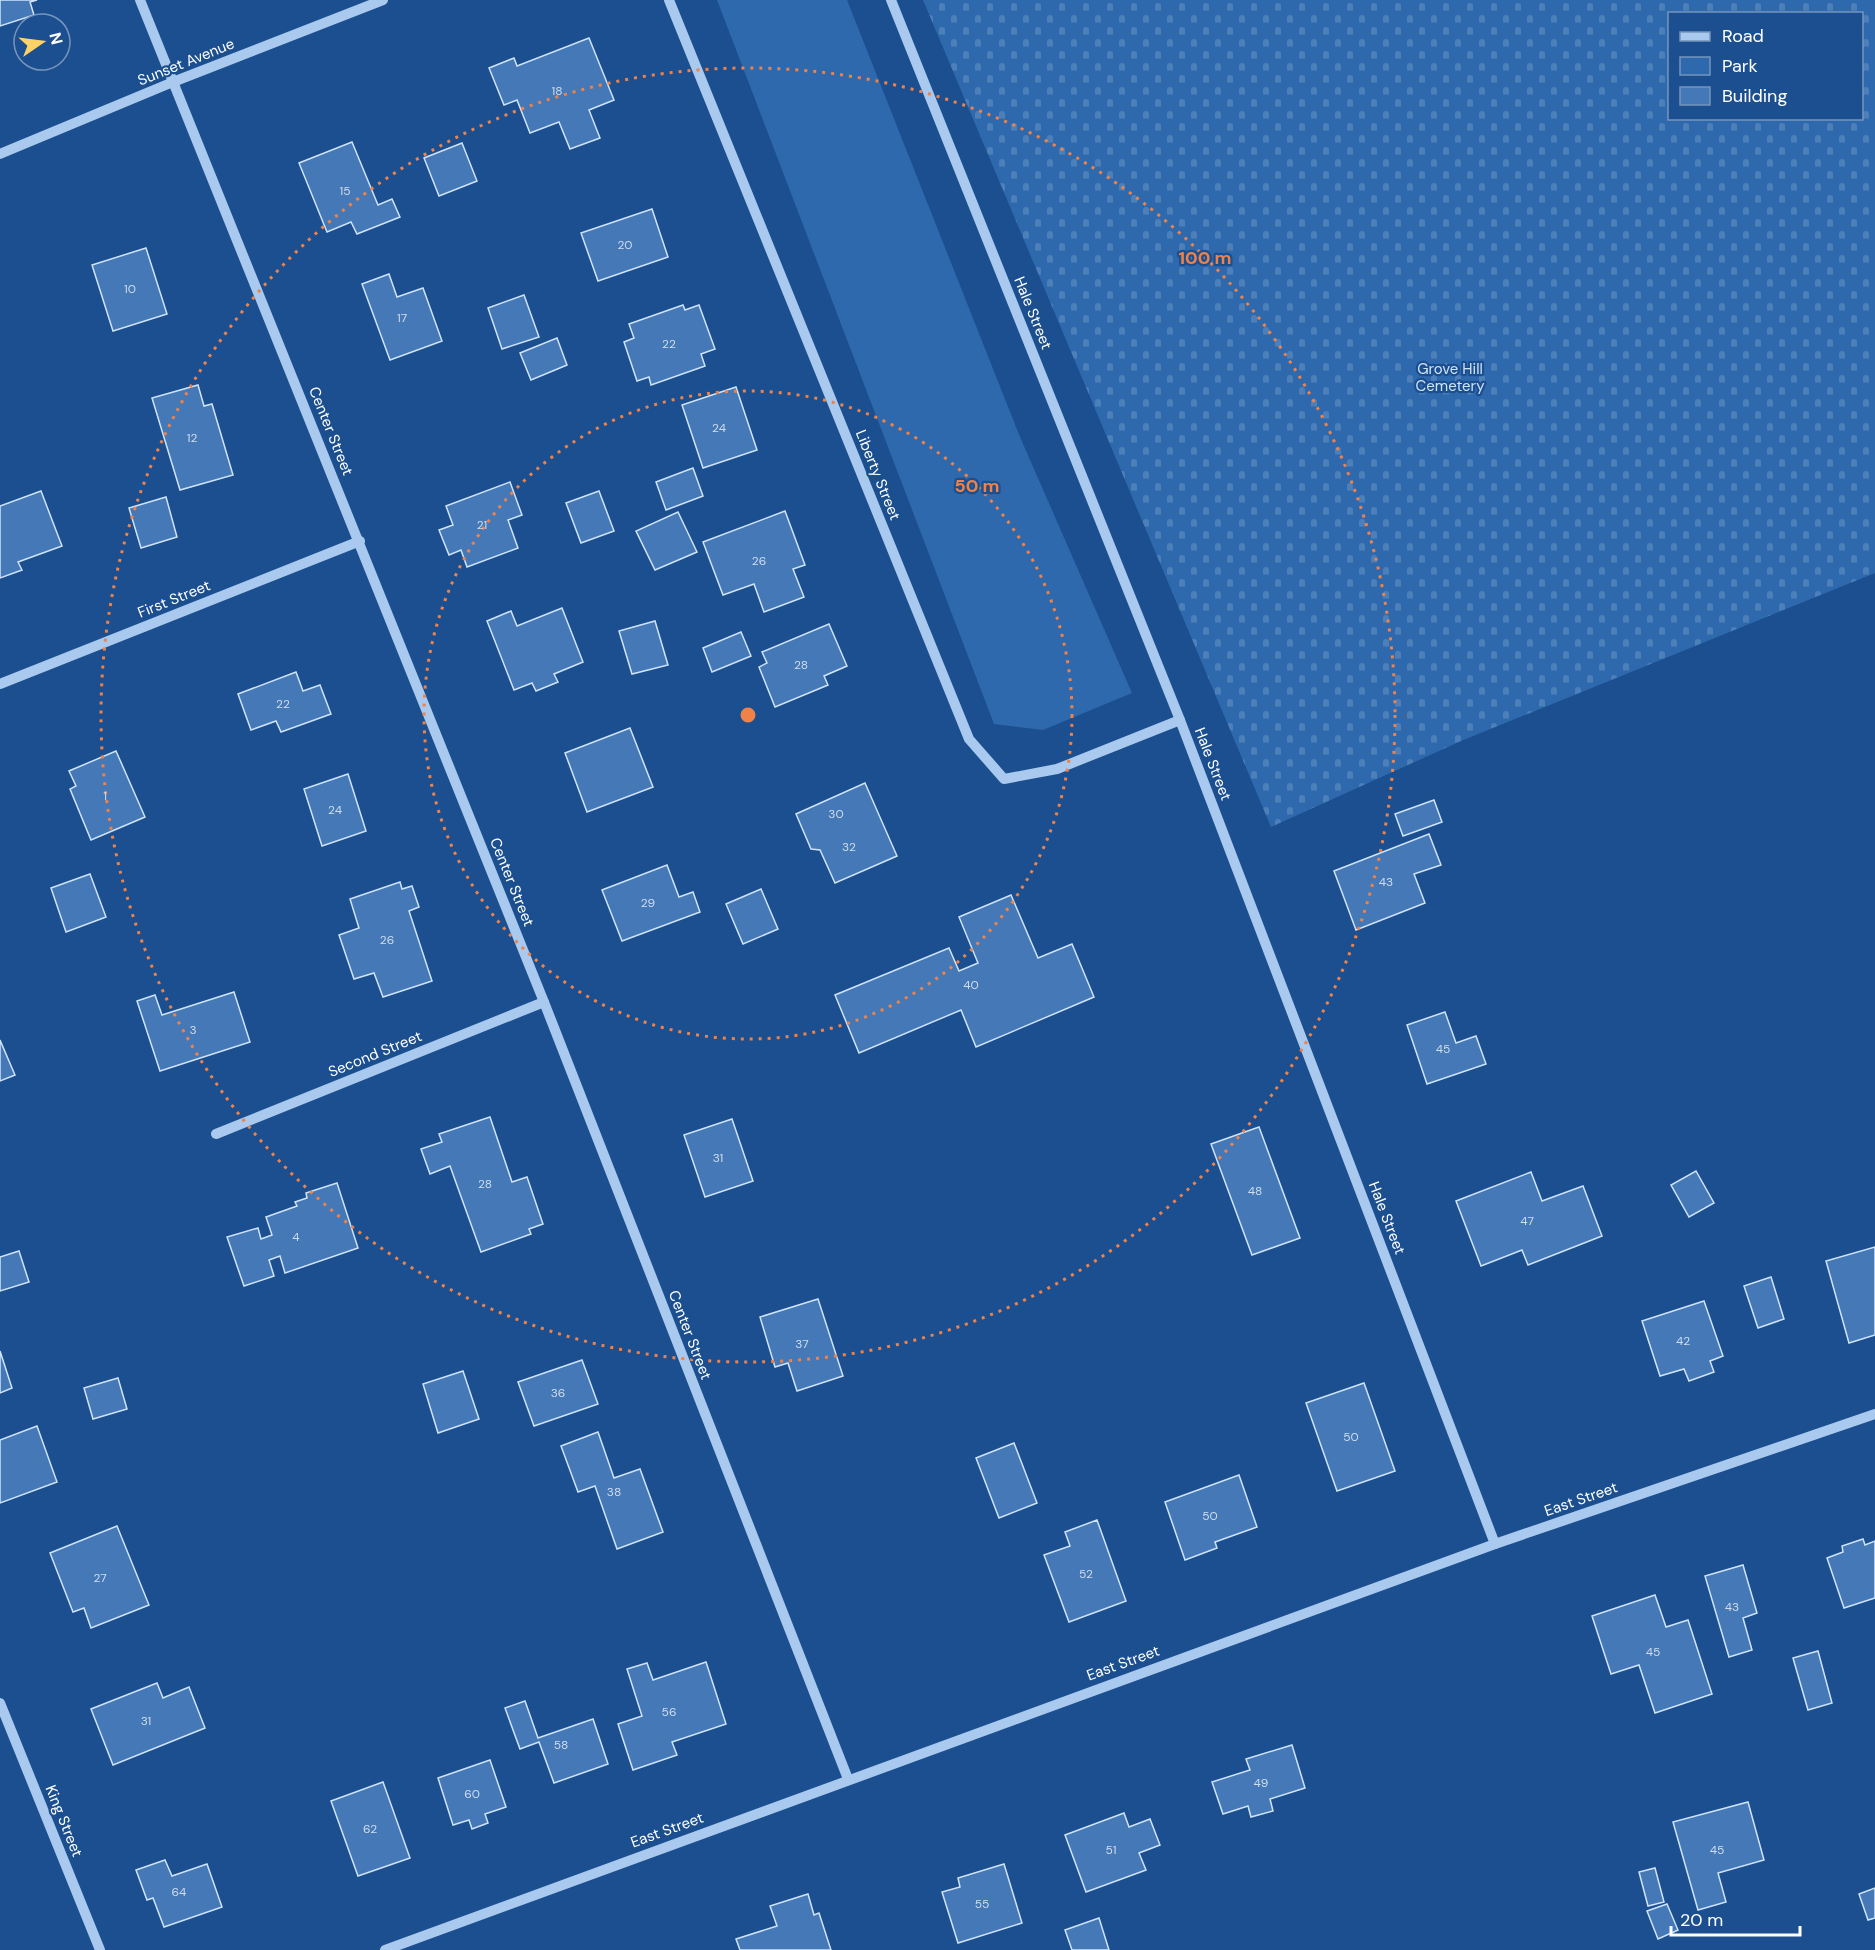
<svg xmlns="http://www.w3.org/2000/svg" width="1875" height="1950" font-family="'DM Sans',sans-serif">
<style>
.cemetery{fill:url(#cemetery-stones);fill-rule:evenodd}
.park{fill:#2e69ad}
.building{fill:#4478b7;stroke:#cfe3fa;stroke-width:1.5}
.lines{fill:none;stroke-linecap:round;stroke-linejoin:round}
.minor{stroke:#a9c9ee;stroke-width:10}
.ring{fill:none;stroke:#ee8249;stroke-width:3;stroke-dasharray:3 6}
.labels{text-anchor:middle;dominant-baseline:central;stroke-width:4.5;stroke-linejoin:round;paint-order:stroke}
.number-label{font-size:12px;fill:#d0dded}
.street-label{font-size:15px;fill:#fff;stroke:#1b4f8f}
.park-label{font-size:15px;fill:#cfe3fa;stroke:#1b4f8f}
.centre{fill:#ee8249;stroke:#1b4f8f;stroke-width:3}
.ring-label{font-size:18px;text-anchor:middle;font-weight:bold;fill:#ee8249;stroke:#1b4f8f;stroke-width:4.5;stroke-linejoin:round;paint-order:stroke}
</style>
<defs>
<pattern id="cemetery-stones" width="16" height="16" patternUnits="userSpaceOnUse" patternTransform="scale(1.5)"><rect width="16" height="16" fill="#2e69ad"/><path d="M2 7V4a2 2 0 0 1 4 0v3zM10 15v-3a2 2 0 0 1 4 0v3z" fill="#4d80b9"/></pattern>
</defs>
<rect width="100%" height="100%" fill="#1b4f8f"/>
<path class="cemetery" d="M923,0H1875V573L1461,741L1271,827ZM1670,14H1862V118H1670Z"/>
<polygon class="park" points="717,0 847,0 1020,437 1132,693 1043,730 994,724"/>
<g class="building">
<polygon points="0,0 37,0 30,2 34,15 0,26"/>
<polygon points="589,38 614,100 589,110 600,138 570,149 559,122 530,133 517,100 504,105 489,68 514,58 517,66"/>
<polygon points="352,142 378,205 392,199 400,217 357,234 351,222 327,232 299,163"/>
<polygon points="462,143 477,181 439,196 424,158"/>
<polygon points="652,209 668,257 598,281 581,233"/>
<polygon points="146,248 167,314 113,331 92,265"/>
<polygon points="389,274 397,297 423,288 442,341 390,360 362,284"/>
<polygon points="524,295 539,337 502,349 488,308"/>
<polygon points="683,305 685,310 699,305 715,349 701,354 705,366 651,385 649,377 637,381 624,342 634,338 629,324"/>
<polygon points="557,338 567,365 531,380 520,353"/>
<polygon points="198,385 204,406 212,404 233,475 180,490 152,398"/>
<polygon points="736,387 757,450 703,468 682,405"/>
<polygon points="693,468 703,496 666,510 656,482"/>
<polygon points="510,482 522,515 508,520 518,548 467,567 461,550 449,555 439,530 453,525 446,506"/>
<polygon points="41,491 62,546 18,562 22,570 0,578 0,506"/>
<polygon points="599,491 614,531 581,543 566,503"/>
<polygon points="166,497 177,537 141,548 129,508"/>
<polygon points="785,511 805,565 793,569 804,597 764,612 754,584 723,595 703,542"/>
<polygon points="678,512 697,552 655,570 636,531"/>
<polygon points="562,608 583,662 554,674 558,682 536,691 532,683 514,690 487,621 511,611 517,626"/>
<polygon points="655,621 668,665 632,674 619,631"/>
<polygon points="829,624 847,666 824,676 828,685 775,707 759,667 767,663 762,652"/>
<polygon points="741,632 751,656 712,672 703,648"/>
<polygon points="296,672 303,691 320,685 331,714 281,732 276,721 251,730 238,694"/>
<polygon points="630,728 653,787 587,812 565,753"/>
<polygon points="116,751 145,817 91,840 70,789 76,786 69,771"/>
<polygon points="348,774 366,831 322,846 304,789"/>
<polygon points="865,783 897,856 835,883 820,850 811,849 796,814"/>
<polygon points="1434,800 1442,822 1403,836 1395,814"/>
<polygon points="1429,834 1441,865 1414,874 1425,903 1356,930 1334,871"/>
<polygon points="667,865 679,897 693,892 700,912 622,941 602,890"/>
<polygon points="90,874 106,917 66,932 51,888"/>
<polygon points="400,882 402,889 412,886 419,907 409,911 432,981 383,997 374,973 354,979 339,935 359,928 350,899"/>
<polygon points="761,889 778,929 743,944 726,904"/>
<polygon points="1011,895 1038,958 1072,944 1094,997 976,1047 961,1010 859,1053 835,995 949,948 959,971 978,963 959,917"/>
<polygon points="234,992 250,1042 160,1071 137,1001 155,995 162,1015"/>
<polygon points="1445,1012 1456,1043 1476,1036 1486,1064 1427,1084 1407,1025"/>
<polygon points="0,1040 15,1075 0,1081"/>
<polygon points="490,1117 512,1182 527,1177 543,1224 529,1229 531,1234 481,1252 450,1166 430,1174 421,1149 442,1142 439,1134"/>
<polygon points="732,1119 753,1181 705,1197 684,1135"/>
<polygon points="1259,1127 1300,1238 1252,1255 1211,1144"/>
<polygon points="1696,1171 1714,1203 1689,1217 1671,1185"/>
<polygon points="1531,1172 1542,1201 1583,1186 1602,1236 1528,1265 1522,1250 1481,1266 1456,1201"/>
<polygon points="337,1183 358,1248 285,1273 280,1256 269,1260 274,1276 244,1286 227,1237 258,1228 261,1239 272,1235 266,1217 297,1206 295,1202 307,1198 306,1193"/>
<polygon points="1875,1247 1875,1335 1849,1343 1826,1261"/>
<polygon points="19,1251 29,1282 0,1291 0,1257"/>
<polygon points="1771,1277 1784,1319 1758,1328 1744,1286"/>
<polygon points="818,1299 843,1376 797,1391 788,1363 775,1367 760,1317"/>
<polygon points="1704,1301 1723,1356 1710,1361 1714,1372 1689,1381 1684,1369 1660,1376 1642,1321"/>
<polygon points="0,1351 12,1388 0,1393"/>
<polygon points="582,1360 598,1404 534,1426 518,1382"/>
<polygon points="463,1371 479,1419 438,1433 423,1384"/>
<polygon points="118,1378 127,1409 93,1419 84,1388"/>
<polygon points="1364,1383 1395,1471 1337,1491 1306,1403"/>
<polygon points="37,1426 57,1482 0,1503 0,1440"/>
<polygon points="598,1432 614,1478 640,1469 663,1532 617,1549 595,1486 578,1492 561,1446"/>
<polygon points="1014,1443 1037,1503 999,1518 976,1458"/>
<polygon points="1239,1475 1257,1527 1215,1542 1217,1548 1185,1560 1165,1502"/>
<polygon points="1097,1520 1126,1601 1069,1622 1044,1555 1070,1546 1065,1532"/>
<polygon points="117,1526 149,1605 91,1628 84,1608 73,1612 50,1553"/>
<polygon points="1863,1539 1865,1545 1875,1541 1875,1598 1844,1608 1827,1558 1843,1552 1842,1546"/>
<polygon points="1743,1565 1757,1613 1743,1618 1752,1650 1729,1657 1705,1576"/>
<polygon points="1655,1595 1666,1627 1688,1620 1712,1694 1655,1713 1639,1665 1611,1674 1592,1616"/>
<polygon points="1818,1651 1832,1703 1808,1710 1793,1658"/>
<polygon points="706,1662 726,1724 672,1742 677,1755 633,1770 618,1724 642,1716 627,1669 647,1663 653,1680"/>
<polygon points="157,1683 163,1698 189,1687 205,1728 113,1765 91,1709"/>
<polygon points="525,1701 538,1738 593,1719 608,1764 554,1783 539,1742 520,1749 505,1708"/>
<polygon points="1292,1745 1305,1788 1270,1799 1273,1811 1251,1817 1248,1806 1223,1814 1212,1782 1250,1770 1246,1759"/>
<polygon points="490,1760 506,1807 485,1814 488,1823 472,1829 469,1820 453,1825 438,1778"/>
<polygon points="383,1782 410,1858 358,1876 331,1801"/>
<polygon points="1748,1802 1764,1860 1718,1873 1726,1902 1698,1910 1673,1822"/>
<polygon points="1124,1813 1129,1827 1150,1819 1160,1845 1139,1853 1146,1870 1086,1892 1065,1835"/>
<polygon points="165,1860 172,1876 207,1864 222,1907 164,1927 153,1898 147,1900 136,1870"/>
<polygon points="1004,1864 1022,1923 958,1943 942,1892 960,1887 958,1878"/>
<polygon points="1655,1868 1664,1902 1648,1906 1639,1872"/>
<polygon points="1875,1888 1875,1918 1868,1920 1859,1894"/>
<polygon points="808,1894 814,1915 819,1913 831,1950 740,1950 736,1939 777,1926 770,1906"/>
<polygon points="1667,1904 1678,1930 1658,1939 1647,1911"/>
<polygon points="1099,1918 1109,1950 1072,1950 1065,1930"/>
</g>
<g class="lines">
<g class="minor">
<polyline points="140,0 544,1002 848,1779"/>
<polyline points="669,0 969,739 1004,779 1057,769 1180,720"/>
<polyline points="891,0 1180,720 1495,1544"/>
<polyline points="0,154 173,82 383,0"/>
<polyline points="0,684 360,541"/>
<polyline points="216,1134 544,1002"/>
<polyline points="0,1703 100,1950"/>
<polyline points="385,1950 1495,1544 1875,1414"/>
</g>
</g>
<g class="ring">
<circle cx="748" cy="715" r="324"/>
<circle cx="748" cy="715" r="647"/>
</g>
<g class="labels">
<g class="number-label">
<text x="557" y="91">18</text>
<text x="345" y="191">15</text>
<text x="625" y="245">20</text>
<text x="130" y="289">10</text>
<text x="402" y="318">17</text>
<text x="669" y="344">22</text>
<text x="719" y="428">24</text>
<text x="192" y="438">12</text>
<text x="482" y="525">21</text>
<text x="759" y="561">26</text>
<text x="801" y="665">28</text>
<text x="283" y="704">22</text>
<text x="105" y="796">1</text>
<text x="335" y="810">24</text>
<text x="836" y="814">30</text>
<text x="849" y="847">32</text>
<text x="1386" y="882">43</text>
<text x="648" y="903">29</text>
<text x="387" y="940">26</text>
<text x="971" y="985">40</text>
<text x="193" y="1030">3</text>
<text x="1443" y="1049">45</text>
<text x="718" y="1158">31</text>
<text x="485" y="1184">28</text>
<text x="1255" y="1191">48</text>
<text x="1527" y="1221">47</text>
<text x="296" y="1237">4</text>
<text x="1683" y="1341">42</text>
<text x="802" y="1344">37</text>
<text x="558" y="1393">36</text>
<text x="1351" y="1437">50</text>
<text x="614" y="1492">38</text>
<text x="1210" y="1516">50</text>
<text x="1086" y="1574">52</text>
<text x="100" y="1578">27</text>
<text x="1732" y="1607">43</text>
<text x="1653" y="1652">45</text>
<text x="669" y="1712">56</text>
<text x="146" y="1721">31</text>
<text x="561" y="1745">58</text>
<text x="1261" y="1783">49</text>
<text x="472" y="1794">60</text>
<text x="370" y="1829">62</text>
<text x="1111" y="1850">51</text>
<text x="1717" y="1850">45</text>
<text x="179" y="1892">64</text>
<text x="982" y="1904">55</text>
</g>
<g class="street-label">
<text transform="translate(186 62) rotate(-22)">Sunset Avenue</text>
<text transform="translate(1033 313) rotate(68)">Hale Street</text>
<text transform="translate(331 431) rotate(68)">Center Street</text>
<text transform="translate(878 475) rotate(68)">Liberty Street</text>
<text transform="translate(174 599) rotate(-22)">First Street</text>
<text transform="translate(1213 764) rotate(69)">Hale Street</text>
<text transform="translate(512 882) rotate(68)">Center Street</text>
<text transform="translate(375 1054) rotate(-22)">Second Street</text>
<text transform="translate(1387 1218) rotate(69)">Hale Street</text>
<text transform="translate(690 1335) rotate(69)">Center Street</text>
<text transform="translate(1581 1499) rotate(-19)">East Street</text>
<text transform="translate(1123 1663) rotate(-20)">East Street</text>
<text transform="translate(64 1821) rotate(68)">King Street</text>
<text transform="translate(667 1830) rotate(-20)">East Street</text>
</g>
<g class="park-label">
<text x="1450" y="369">Grove Hill<tspan x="1450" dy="17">Cemetery</tspan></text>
</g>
</g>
<circle cx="748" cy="715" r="9" class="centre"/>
<g class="ring-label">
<text x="1205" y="264">100 m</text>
<text x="977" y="492">50 m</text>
</g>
<rect x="1668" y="12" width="195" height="108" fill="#1b4f8f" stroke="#7695bc" stroke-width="1.5"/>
<rect x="1680" y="32" width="30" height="9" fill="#a9c9ee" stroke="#7695bc" stroke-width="1.5"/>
<text x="1722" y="42" font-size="18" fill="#ffffff">Road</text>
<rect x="1680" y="57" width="30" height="18" fill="#2e69ad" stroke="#7695bc" stroke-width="1.5"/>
<text x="1722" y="72" font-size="18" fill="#ffffff">Park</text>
<rect x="1680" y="87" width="30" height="18" fill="#4478b7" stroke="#7695bc" stroke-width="1.5"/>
<text x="1722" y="102" font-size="18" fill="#ffffff">Building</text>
<g transform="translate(42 42) rotate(76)"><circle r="28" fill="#1b4f8f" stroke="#7695bc" stroke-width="1.5"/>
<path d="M0-4.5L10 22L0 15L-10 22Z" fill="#ffd166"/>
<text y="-9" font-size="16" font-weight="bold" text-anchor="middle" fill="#ffffff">N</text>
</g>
<path d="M1671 1926v9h129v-9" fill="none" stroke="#ffffff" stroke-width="3"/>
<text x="1680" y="1926" font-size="18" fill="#ffffff" stroke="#1b4f8f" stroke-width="4.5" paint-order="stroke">20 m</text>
</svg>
